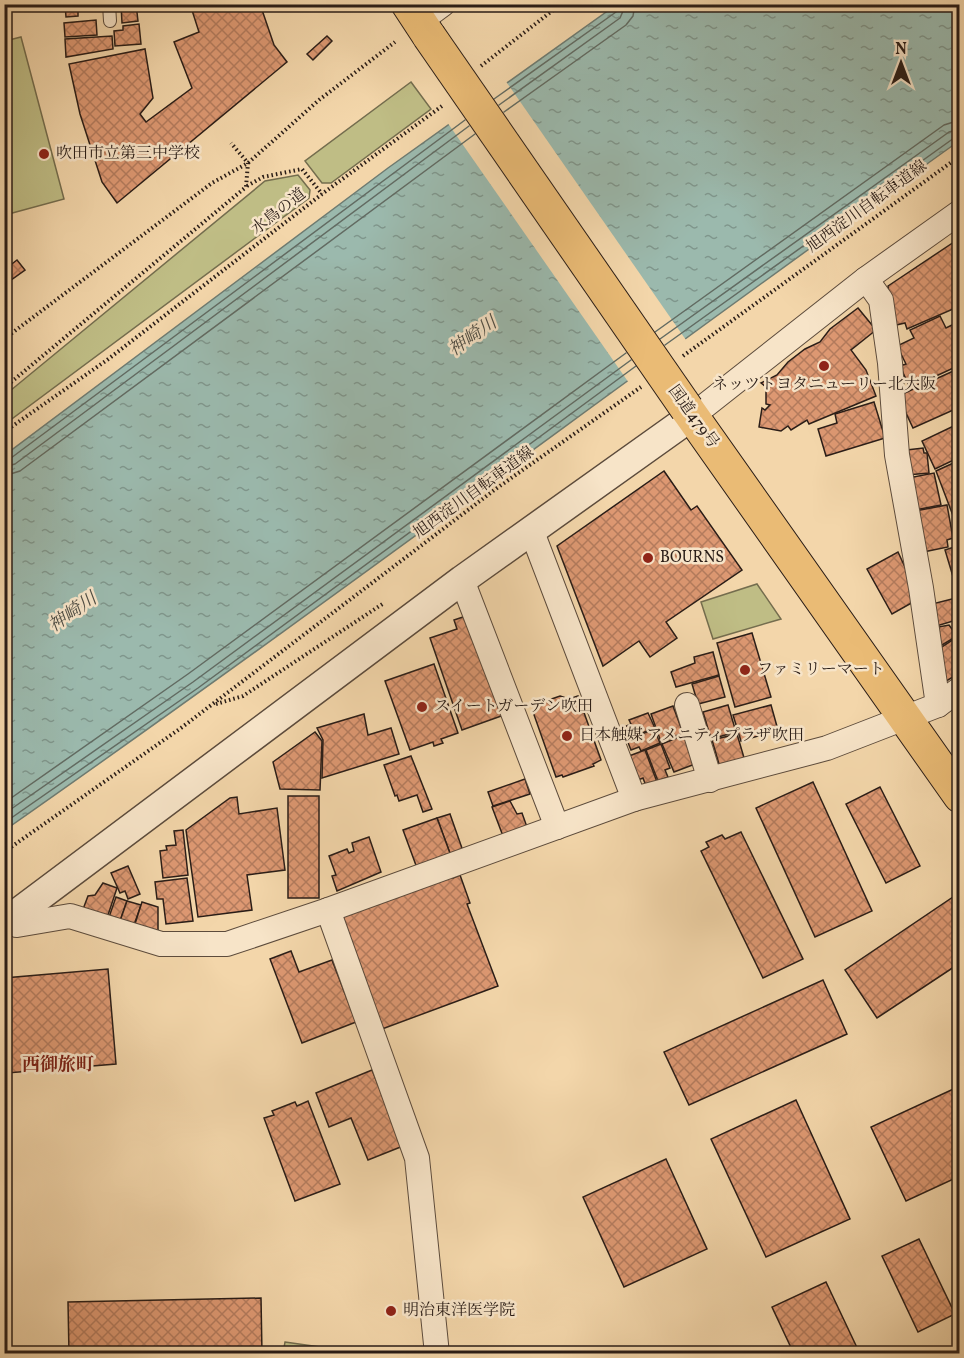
<svg xmlns="http://www.w3.org/2000/svg" width="964" height="1358" font-family="Vollkorn,'Noto Serif JP',serif">
<style>
.grass{fill:#bfbd85;stroke:#746d4e;stroke-width:1.5}
.water{fill:url(#water-ripples);stroke:#6e7b71;stroke-width:1.5}
.pier{fill:#f3d6aa}
.lines{fill:none;stroke-linecap:round;stroke-linejoin:round}
.shore{stroke:#626b62;stroke-width:1.5}
.building{fill:url(#building-cross-hatch);stroke:#2a1d17;stroke-width:1.5}
.service-casing{stroke:#5c4b3c;stroke-width:14}
.minor-casing{stroke:#5c4b3c;stroke-width:26}
.tertiary-casing{stroke:#5c4b3c;stroke-width:31}
.trunk-casing{stroke:#2a1d17;stroke-width:35}
.path{stroke:#2a1d17;stroke-width:4;stroke-dasharray:1.5 3;stroke-linecap:butt}
.service{stroke:#f7e4c8;stroke-width:12}
.minor{stroke:#f7e4c8;stroke-width:24}
.tertiary{stroke:#f7e4c8;stroke-width:28}
.trunk{stroke:#eabb75;stroke-width:33}
.trunk-bridge-casing{stroke:#2a1d17;stroke-width:35;stroke-linecap:butt}
.trunk-bridge{stroke:#eabb75;stroke-width:33}
.poi-dot{fill:#8f2418;stroke:#f7e4c8;stroke-width:2}
.labels{text-anchor:middle;dominant-baseline:central;stroke-width:5;stroke-linejoin:round;paint-order:stroke}
.poi-label{font-size:16px;fill:#2a1d17;stroke:#f7e4c8;text-anchor:start}
.street-label{font-size:16px;fill:#2a1d17;stroke:#f7e4c8}
.water-label{font-size:18px;font-style:italic;fill:#4c4c44;stroke:#f7e4c8}
.neighbourhood-label{font-size:18px;font-weight:bold;fill:#7a1f14;stroke:#f7e4c8}
</style>
<defs>
<pattern id="water-ripples" width="26" height="14" patternUnits="userSpaceOnUse" patternTransform="scale(1.5)"><rect width="26" height="14" fill="#9bb9ad"/><path d="M2 4q2-2 4 0t4 0M15 11q2-2 4 0t4 0" fill="none" stroke="#7f968c"/></pattern>
<pattern id="building-cross-hatch" width="8" height="8" patternUnits="userSpaceOnUse" patternTransform="scale(1.5)"><rect width="8" height="8" fill="#dd9872"/><path d="M0 0l8 8M0 8l8-8" fill="none" stroke="#b37b5d"/></pattern>
</defs>
<rect width="100%" height="100%" fill="#f3d6aa"/>
<filter id="stains"><feTurbulence type="fractalNoise" baseFrequency=".00333" numOctaves="4"/><feColorMatrix values="0 0 0 0 .2 0 0 0 0 .09 0 0 0 0 .02 0 0 0 .5 -.17"/></filter>
<radialGradient id="worn" r=".72"><stop offset=".6" stop-color="#630" stop-opacity="0"/><stop offset="1" stop-color="#630" stop-opacity=".3"/></radialGradient>
<g class="grass">
<polygon points="21,37 64,199 5,215 5,41"/>
<polygon points="411,82 431,109 331,183 322,183 305,161"/>
<polygon points="298,175 310,190 309,198 5,424 5,395 265,181"/>
<polygon points="757,584 781,619 713,639 701,602"/>
<polygon points="285,1342 362,1353 283,1353"/>
</g>
<path class="water" d="M616,5H959V141C640,369 326,605 5,830V455L388,168Z"/>
<polygon class="pier" points="505,80 686,340 629,383 447,122"/>
<g class="lines">
<g class="shore">
<polyline points="494,99 616,12 618,4"/>
<polyline points="499,105 620,18 626,4"/>
<polyline points="504,112 626,25 633,16 635,4"/>
<polyline points="655,332 944,125 960,120"/>
<polyline points="660,339 949,132 960,129"/>
<polyline points="665,345 954,138 960,137"/>
<polyline points="4,459 11,458 465,120"/>
<polyline points="4,467 15,464 469,126"/>
<polyline points="4,476 20,471 475,134"/>
<polyline points="4,803 188,674 626,353"/>
<polyline points="4,814 193,682 631,360"/>
<polyline points="4,823 198,688 636,366"/>
</g>
</g>
<g class="building">
<polygon points="65,4 92,4 93,9 78,11 78,16 66,17"/>
<polygon points="121,4 136,4 138,21 122,23"/>
<polygon points="190,4 260,4 274,45 287,62 117,203 102,182 80,114 69,64 145,49 153,98 140,114 146,122 192,88 174,42 199,32"/>
<polygon points="96,20 97,35 65,37 64,23"/>
<polygon points="139,24 141,44 115,46 114,31 123,30 123,26"/>
<polygon points="112,36 113,49 66,57 65,39"/>
<polygon points="327,36 332,41 313,60 307,54"/>
<polygon points="954,242 960,253 960,306 907,329 905,323 892,326 888,286"/>
<polygon points="17,260 25,270 4,285 4,270"/>
<polygon points="858,308 876,330 851,350 866,370 876,396 809,424 807,420 791,430 788,426 781,431 759,427 762,408 765,410 770,405 766,404 766,387 761,383 777,375 788,362 805,349 820,342 830,329"/>
<polygon points="940,316 946,328 960,321 960,365 910,388 900,366 906,364 897,346 914,338 910,330"/>
<polygon points="960,368 960,407 913,428 898,396"/>
<polygon points="874,402 885,438 826,456 818,429 837,423 835,414"/>
<polygon points="960,423 960,457 935,469 922,441"/>
<polygon points="923,448 924,453 927,453 929,473 907,475 907,450"/>
<polygon points="960,460 960,534 936,471"/>
<polygon points="664,471 691,510 697,506 742,570 666,622 677,638 650,657 639,641 603,666 557,546"/>
<polygon points="934,473 941,505 915,510 908,478"/>
<polygon points="947,505 953,538 947,540 948,547 923,552 915,511"/>
<polygon points="960,545 960,589 957,590 945,550"/>
<polygon points="898,552 915,589 915,601 892,614 867,569"/>
<polygon points="960,597 960,619 933,627 932,604"/>
<polygon points="469,615 504,715 462,730 430,638 457,629 454,620"/>
<polygon points="949,625 957,636 937,648 933,628"/>
<polygon points="752,633 771,697 735,707 717,643"/>
<polygon points="957,637 960,641 960,676 956,675 943,683 937,650"/>
<polygon points="713,652 719,675 676,687 671,672 695,663 694,657"/>
<polygon points="434,664 458,733 441,739 443,743 434,746 433,742 410,750 385,681"/>
<polygon points="719,676 725,697 698,704 692,684"/>
<polygon points="560,696 569,699 578,696 601,760 593,764 594,766 563,777 562,775 556,777 533,712 540,703"/>
<polygon points="728,705 736,732 711,739 703,712"/>
<polygon points="771,705 778,730 741,741 733,715"/>
<polygon points="673,706 683,733 661,742 651,714"/>
<polygon points="648,713 655,728 626,739 622,728 631,724 629,720"/>
<polygon points="364,714 368,735 391,728 399,754 322,778 323,740 317,728"/>
<polygon points="654,729 660,743 641,751 639,747 631,750 627,740"/>
<polygon points="315,732 322,741 320,790 280,789 273,762"/>
<polygon points="737,734 745,761 719,764 712,740"/>
<polygon points="684,735 695,764 674,772 662,744"/>
<polygon points="661,744 670,768 665,770 668,777 658,781 646,750"/>
<polygon points="645,750 657,782 646,786 643,778 638,780 629,756"/>
<polygon points="411,756 432,809 423,812 417,795 399,801 397,795 395,796 384,765"/>
<polygon points="525,779 530,794 493,806 488,792"/>
<polygon points="813,782 872,911 815,937 756,808"/>
<polygon points="880,787 920,866 886,883 846,804"/>
<rect x="288" y="796" width="31" height="102"/>
<polygon points="237,797 239,814 277,808 285,870 247,875 252,910 198,917 186,830 230,798"/>
<polygon points="510,801 517,814 522,813 527,827 503,836 492,807"/>
<polygon points="450,814 463,851 451,856 437,818"/>
<polygon points="437,818 451,856 417,868 403,830"/>
<polygon points="183,830 188,875 163,878 160,851 167,850 166,846 176,845 174,831"/>
<polygon points="741,832 803,959 763,978 701,851 709,847 706,842 722,835 725,839"/>
<polygon points="369,837 381,872 337,891 332,876 336,875 329,856 347,849 349,853 354,851 352,843"/>
<polygon points="128,866 140,894 128,899 125,891 120,893 111,873"/>
<polygon points="452,875 453,878 460,875 470,903 467,904 498,986 382,1029 340,916"/>
<polygon points="187,878 193,921 166,924 163,899 157,899 155,882"/>
<polygon points="103,883 117,888 107,918 82,912 88,896 95,895"/>
<polygon points="956,895 960,900 960,963 877,1018 845,970"/>
<polygon points="116,897 127,901 119,924 108,920"/>
<polygon points="127,901 141,905 133,928 119,924"/>
<polygon points="142,902 158,907 158,935 134,927"/>
<polygon points="291,951 299,972 332,960 356,1022 302,1043 270,959"/>
<polygon points="108,969 116,1064 7,1073 4,978"/>
<polygon points="823,980 847,1034 689,1105 664,1052"/>
<polygon points="372,1070 403,1146 368,1160 351,1118 329,1127 316,1093"/>
<polygon points="960,1086 960,1176 906,1201 871,1127"/>
<polygon points="796,1100 850,1219 766,1257 711,1139"/>
<polygon points="308,1101 340,1184 295,1201 264,1118 274,1115 272,1111 295,1102 297,1106"/>
<polygon points="666,1159 707,1249 624,1287 583,1197"/>
<polygon points="919,1239 955,1314 918,1332 882,1256"/>
<polygon points="826,1282 860,1354 794,1354 772,1307"/>
<polygon points="261,1298 262,1354 69,1354 68,1302"/>
</g>
<g class="lines">
<defs>
<polyline id="service" points="109,4 110,21"/>
<g id="minor">
<polyline points="420,21 443,4"/>
<polyline points="866,279 881,300 890,363 897,455 921,588 938,705"/>
<polyline points="692,416 866,279 960,212"/>
<polyline points="532,532 634,799"/>
<polyline points="462,580 557,827"/>
<polyline points="687,705 710,780"/>
<polyline points="328,910 417,1158 437,1354"/>
<polyline points="12,918 17,925 70,916 161,944 227,944 328,910 634,799 827,748 938,705 960,689"/>
</g>
<polyline id="tertiary" points="4,923 462,580 692,416"/>
<g id="trunk">
<polyline points="408,4 429,36"/>
<polyline points="687,409 960,796"/>
</g>
</defs>
<use href="#service" class="service-casing"/>
<use href="#minor" class="minor-casing"/>
<use href="#tertiary" class="tertiary-casing"/>
<use href="#trunk" class="trunk-casing"/>
<g class="path">
<polyline points="481,66 561,4"/>
<polyline points="247,186 263,177 302,169 322,194"/>
<polyline points="4,339 212,183 248,163 319,100 395,42"/>
<polyline points="683,356 960,156"/>
<polyline points="4,388 246,187 248,163 231,143"/>
<polyline points="4,432 107,360 322,194 442,106"/>
<polyline points="216,704 243,696 384,603"/>
<polyline points="4,852 181,728 497,488 641,387"/>
</g>
<use href="#service" class="service"/>
<use href="#minor" class="minor"/>
<use href="#tertiary" class="tertiary"/>
<use href="#trunk" class="trunk"/>
<defs>
<polyline id="trunk-bridge" points="429,36 687,409"/>
</defs>
<use href="#trunk-bridge" class="trunk-bridge-casing"/>
<use href="#trunk-bridge" class="trunk-bridge"/>
</g>
<g class="poi-dot">
<circle cx="44" cy="154" r="6"/>
<circle cx="824" cy="366" r="6"/>
<circle cx="648" cy="558" r="6"/>
<circle cx="745" cy="670" r="6"/>
<circle cx="422" cy="707" r="6"/>
<circle cx="567" cy="736" r="6"/>
<circle cx="391" cy="1311" r="6"/>
</g>
<g class="labels">
<g class="poi-label">
<text x="56" y="154">吹田市立第三中学校</text>
<text x="824" y="385" text-anchor="middle">ネッツトヨタニューリー北大阪</text>
<text x="660" y="558">BOURNS</text>
<text x="757" y="670">ファミリーマート</text>
<text x="434" y="707">スイートガーデン吹田</text>
<text x="579" y="736">日本触媒 アメニティプラザ吹田</text>
<text x="403" y="1311">明治東洋医学院</text>
</g>
<g class="street-label">
<text transform="translate(867 207) rotate(-36)">旭西淀川自転車道線</text>
<text transform="translate(279 212) rotate(-38)">水鳥の道</text>
<text transform="translate(693 417) rotate(54)">国道479号</text>
<text transform="translate(474 493) rotate(-36)">旭西淀川自転車道線</text>
</g>
<g class="water-label">
<text transform="translate(473 337) rotate(-35)">神崎川</text>
<text transform="translate(73 613) rotate(-35)">神崎川</text>
</g>
<g class="neighbourhood-label">
<text x="58" y="1065">西御旅町</text>
</g>
</g>
<rect width="964" height="1358" fill="none" stroke="#f3d6aa" stroke-width="24"/>
<rect x="6" y="6" width="952" height="1346" fill="none" stroke="#2a1d17" stroke-width="3"/>
<rect x="12" y="12" width="940" height="1334" fill="none" stroke="#2a1d17" stroke-width="1.5"/>
<g transform="translate(901 63)" stroke="#f7e4c8" stroke-width="4.5" paint-order="stroke">
<path d="M0-4.5L10 22L0 15L-10 22Z" fill="#2a1d17"/>
<text y="-9" font-size="16" font-weight="bold" text-anchor="middle" fill="#2a1d17">N</text>
</g>
<rect width="100%" height="100%" filter="url(#stains)"/>
<rect width="100%" height="100%" fill="url(#worn)"/>
</svg>
